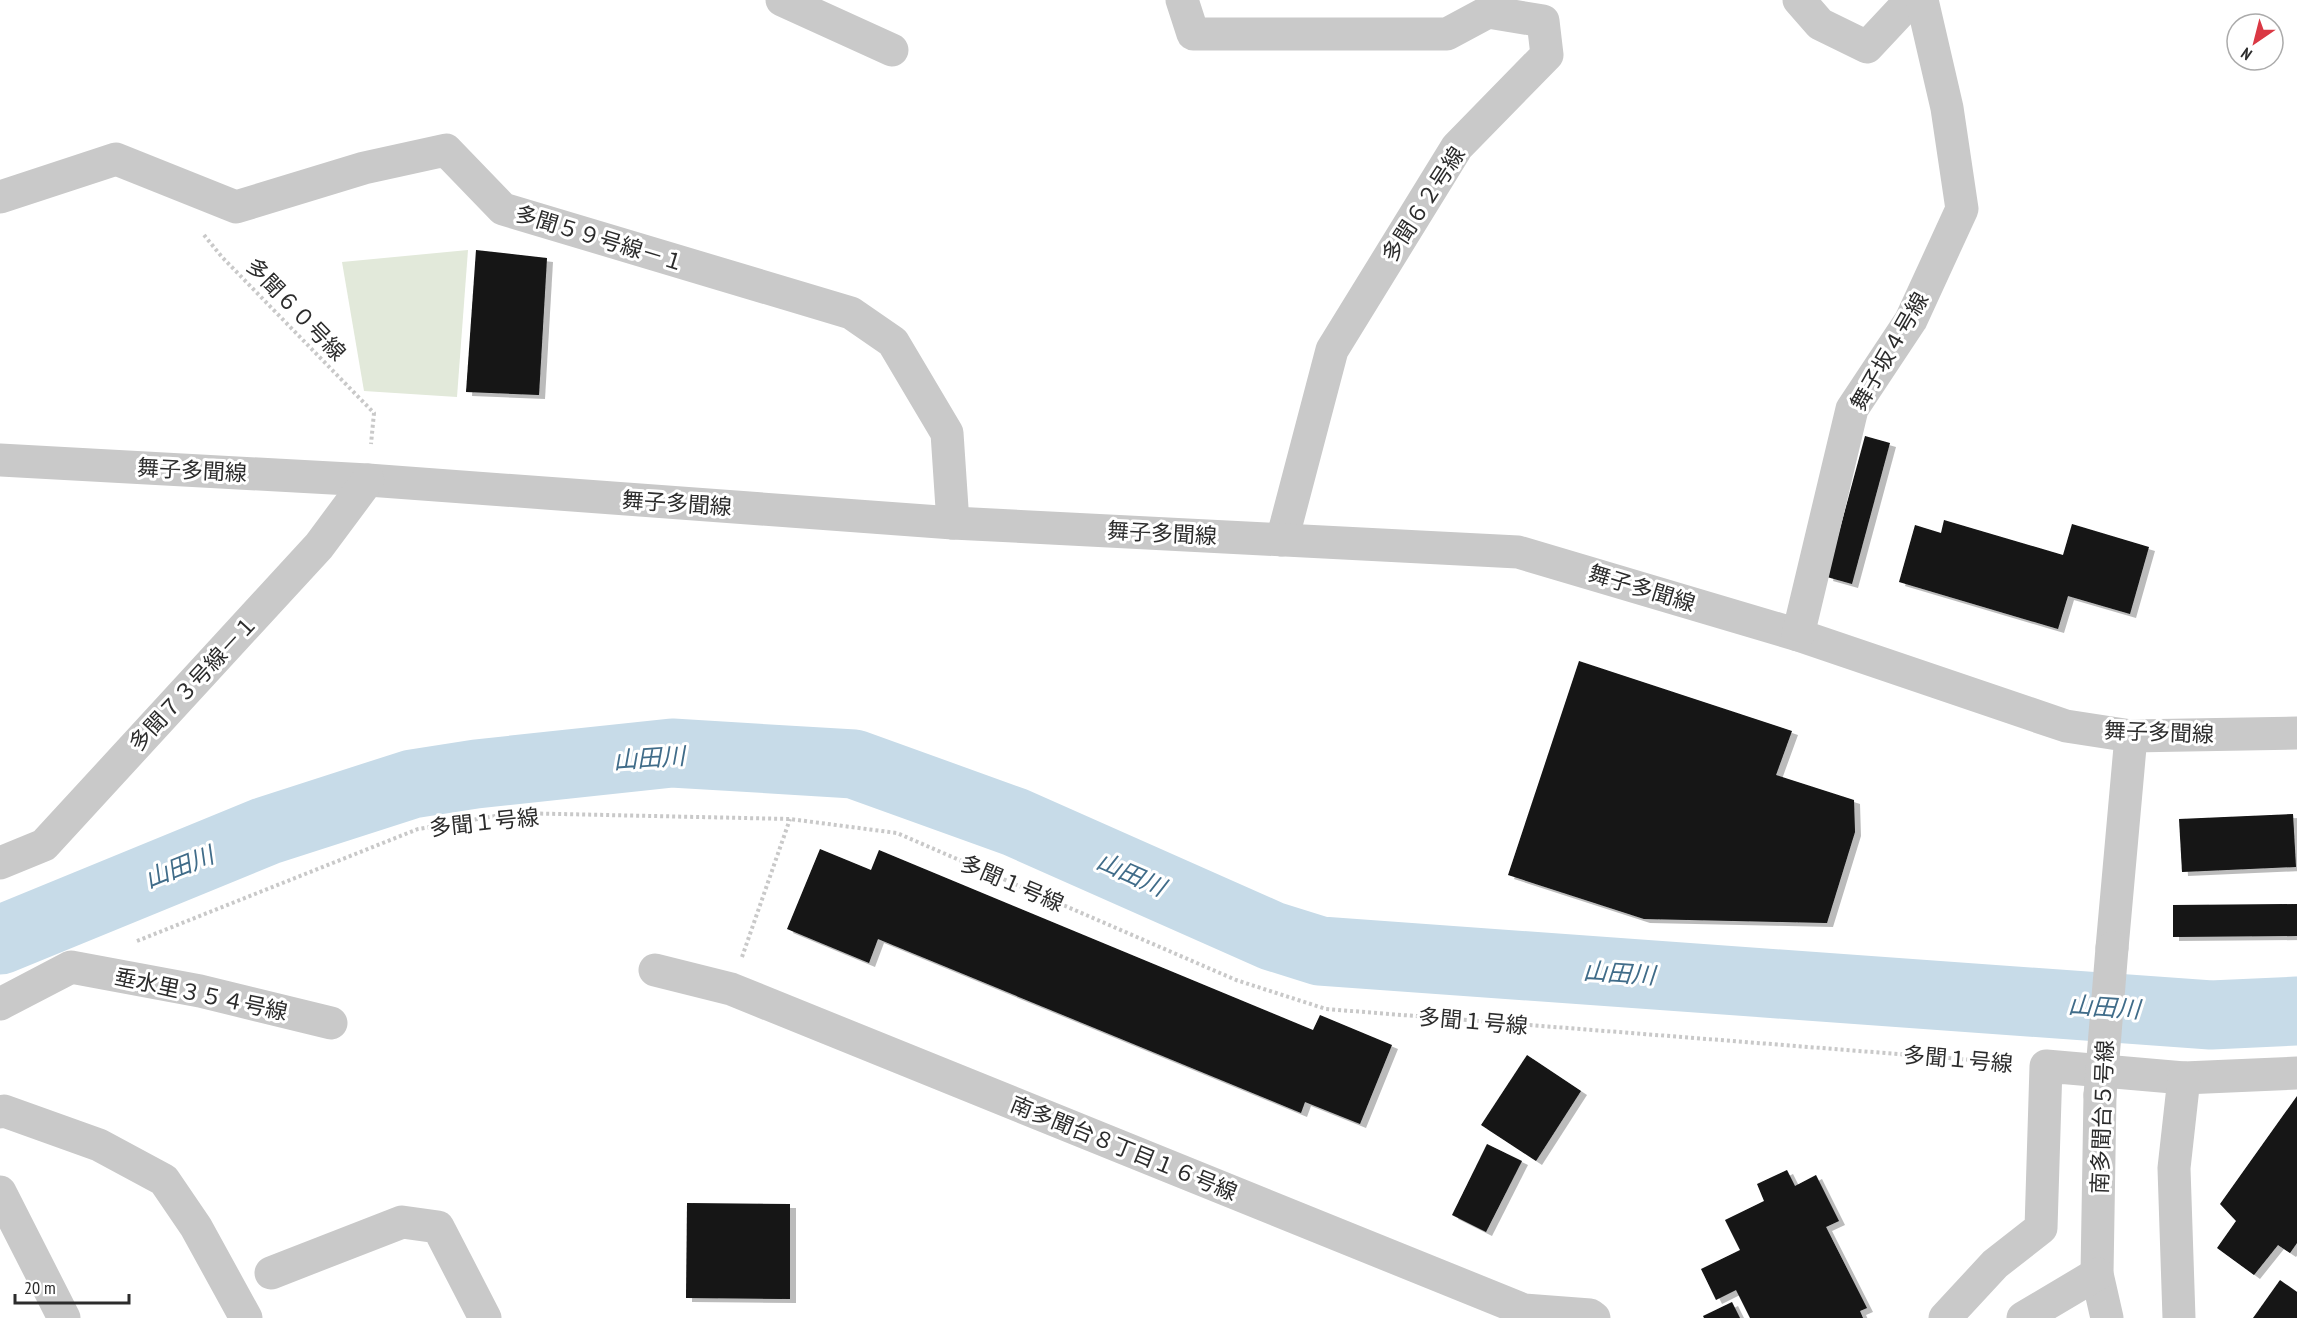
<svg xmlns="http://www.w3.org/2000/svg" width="2297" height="1318" font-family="'PT Sans Narrow','Noto Sans JP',sans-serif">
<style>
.green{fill:#e2e9da}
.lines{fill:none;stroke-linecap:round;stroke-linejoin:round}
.river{stroke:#c7dbe8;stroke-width:69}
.building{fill:#131313;filter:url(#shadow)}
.path{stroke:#c9c9c9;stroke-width:4;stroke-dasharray:3 3;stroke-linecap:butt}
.minor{stroke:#c9c9c9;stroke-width:33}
.minor-bridge{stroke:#c9c9c9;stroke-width:33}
.labels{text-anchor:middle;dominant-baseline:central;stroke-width:6;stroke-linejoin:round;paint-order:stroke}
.street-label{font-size:22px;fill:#2c2c2c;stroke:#fff}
.water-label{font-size:24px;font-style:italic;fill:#406c89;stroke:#fff}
</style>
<defs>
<filter id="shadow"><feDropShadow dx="6" dy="4" stdDeviation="0" flood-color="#0004"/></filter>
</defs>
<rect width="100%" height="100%" fill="#fff"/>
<polygon class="green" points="468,250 457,397 364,391 342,262"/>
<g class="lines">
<polyline class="river" points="0,940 266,831 412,784 476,774 672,753 854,764 1015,822 1272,936 1320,951 2211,1015 2297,1011"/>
</g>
<g class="building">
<polygon points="476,250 547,258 539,395 466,392"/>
<polygon points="1865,436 1890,443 1852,584 1827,577"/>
<polygon points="1944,520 2063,555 2072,524 2149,547 2130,614 2068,596 2058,629 1899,582 1915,525 1941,533"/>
<polygon points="1579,661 1792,731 1776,775 1854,800 1855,832 1827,923 1644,919 1508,875"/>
<polygon points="2293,814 2296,867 2182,872 2179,819"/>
<polygon points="820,849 871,870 879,850 1313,1030 1320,1015 1392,1045 1360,1124 1305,1102 1301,1113 878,939 869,963 787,929"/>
<polygon points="2297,904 2297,936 2173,937 2173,905"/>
<polygon points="1527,1055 1581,1091 1536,1161 1481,1125"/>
<polygon points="2297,1096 2297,1243 2290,1253 2278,1245 2254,1275 2217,1248 2236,1221 2220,1204"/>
<polygon points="1487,1144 1522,1161 1486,1232 1452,1215"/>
<polygon points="1787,1170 1795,1186 1816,1175 1839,1221 1826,1227 1867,1308 1860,1311 1863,1318 1750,1318 1736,1290 1716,1300 1701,1269 1740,1250 1725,1220 1764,1201 1757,1184"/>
<polygon points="687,1203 790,1204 790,1299 686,1298"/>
<polygon points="2280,1280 2297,1292 2297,1318 2253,1318"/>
<polygon points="1732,1302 1740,1318 1704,1318 1703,1316"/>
</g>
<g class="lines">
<g class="path">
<polyline points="204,235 222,257 374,413 371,444"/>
<polyline points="137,941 418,829 514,813 790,819 897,833 1236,980 1326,1009 2012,1063"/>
<polyline points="742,957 790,819"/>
</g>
<g class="minor">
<polyline points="782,0 892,50"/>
<polyline points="1182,0 1193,34 1447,34 1488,12 1543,21 1547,55 1457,147 1332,350 1282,540"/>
<polyline points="1799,0 1820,24 1867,47 1911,0"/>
<polyline points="0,197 116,159 236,207 364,168 446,150 503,209 851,313 893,342 947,433 953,523"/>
<polyline points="0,460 368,480 953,523 1518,552 1798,635 2066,726 2131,736 2297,733"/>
<polyline points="1798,635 1852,409 1911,320 1962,209 1947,108 1922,0"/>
<polyline points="0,863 44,845 319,546 368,480"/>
<polyline points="2112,948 2131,736"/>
<polyline points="655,970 731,989 1524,1310 1590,1315 1594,1318"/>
<polyline points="0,1004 71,967 200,991 331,1023"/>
<polyline points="2100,1095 2097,1274 2107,1318"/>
<polyline points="0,1112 4,1111 99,1145 164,1180 196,1227 246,1318"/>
<polyline points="0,1192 64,1318"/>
<polyline points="271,1273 402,1222 438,1227 485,1318"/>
<polyline points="1945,1318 1995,1264 2041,1228 2046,1066 2184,1078 2297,1073"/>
<polyline points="2023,1318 2097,1274"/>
<polyline points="2179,1318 2174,1168 2184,1078"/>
</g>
<polyline class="minor-bridge" points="2100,1095 2112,948"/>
</g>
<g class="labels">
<g class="street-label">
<text transform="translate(1423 204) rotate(-57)">多聞６２号線</text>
<text transform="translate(600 238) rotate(17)">多聞５９号線－１</text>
<text transform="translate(296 309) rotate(46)">多聞６０号線</text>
<text transform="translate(1889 351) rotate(-60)">舞子坂４号線</text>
<text transform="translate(192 470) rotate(3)">舞子多聞線</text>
<text transform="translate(677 503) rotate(4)">舞子多聞線</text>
<text transform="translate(1162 533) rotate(3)">舞子多聞線</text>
<text transform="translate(1642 588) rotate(17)">舞子多聞線</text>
<text transform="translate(193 683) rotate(-47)">多聞７３号線－１</text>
<text transform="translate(2159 732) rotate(2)">舞子多聞線</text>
<text transform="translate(484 822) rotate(-6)">多聞１号線</text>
<text transform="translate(1012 883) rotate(23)">多聞１号線</text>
<text transform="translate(201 994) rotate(12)">垂水里３５４号線</text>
<text transform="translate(1473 1021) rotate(5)">多聞１号線</text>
<text transform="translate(1958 1059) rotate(5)">多聞１号線</text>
<text transform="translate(2102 1117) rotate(-88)">南多聞台５号線</text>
<text transform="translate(1124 1148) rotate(22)">南多聞台８丁目１６号線</text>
</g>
<g class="water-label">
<text transform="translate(649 758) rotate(-4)">山田川</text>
<text transform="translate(179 867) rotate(-22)">山田川</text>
<text transform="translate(1131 874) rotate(24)">山田川</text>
<text transform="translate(1619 973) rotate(4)">山田川</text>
<text transform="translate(2104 1007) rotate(4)">山田川</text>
</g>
</g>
<g transform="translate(2255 42) rotate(215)"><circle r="28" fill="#ffffff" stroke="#ababab" stroke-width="1.5"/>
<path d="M0-4.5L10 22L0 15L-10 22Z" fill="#da3844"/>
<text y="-9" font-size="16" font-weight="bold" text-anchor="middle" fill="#2c2c2c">N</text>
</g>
<path d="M15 1294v9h114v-9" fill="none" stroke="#2c2c2c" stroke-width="3"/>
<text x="24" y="1294" font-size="18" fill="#2c2c2c" stroke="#ffffff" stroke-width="4.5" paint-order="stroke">20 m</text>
</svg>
